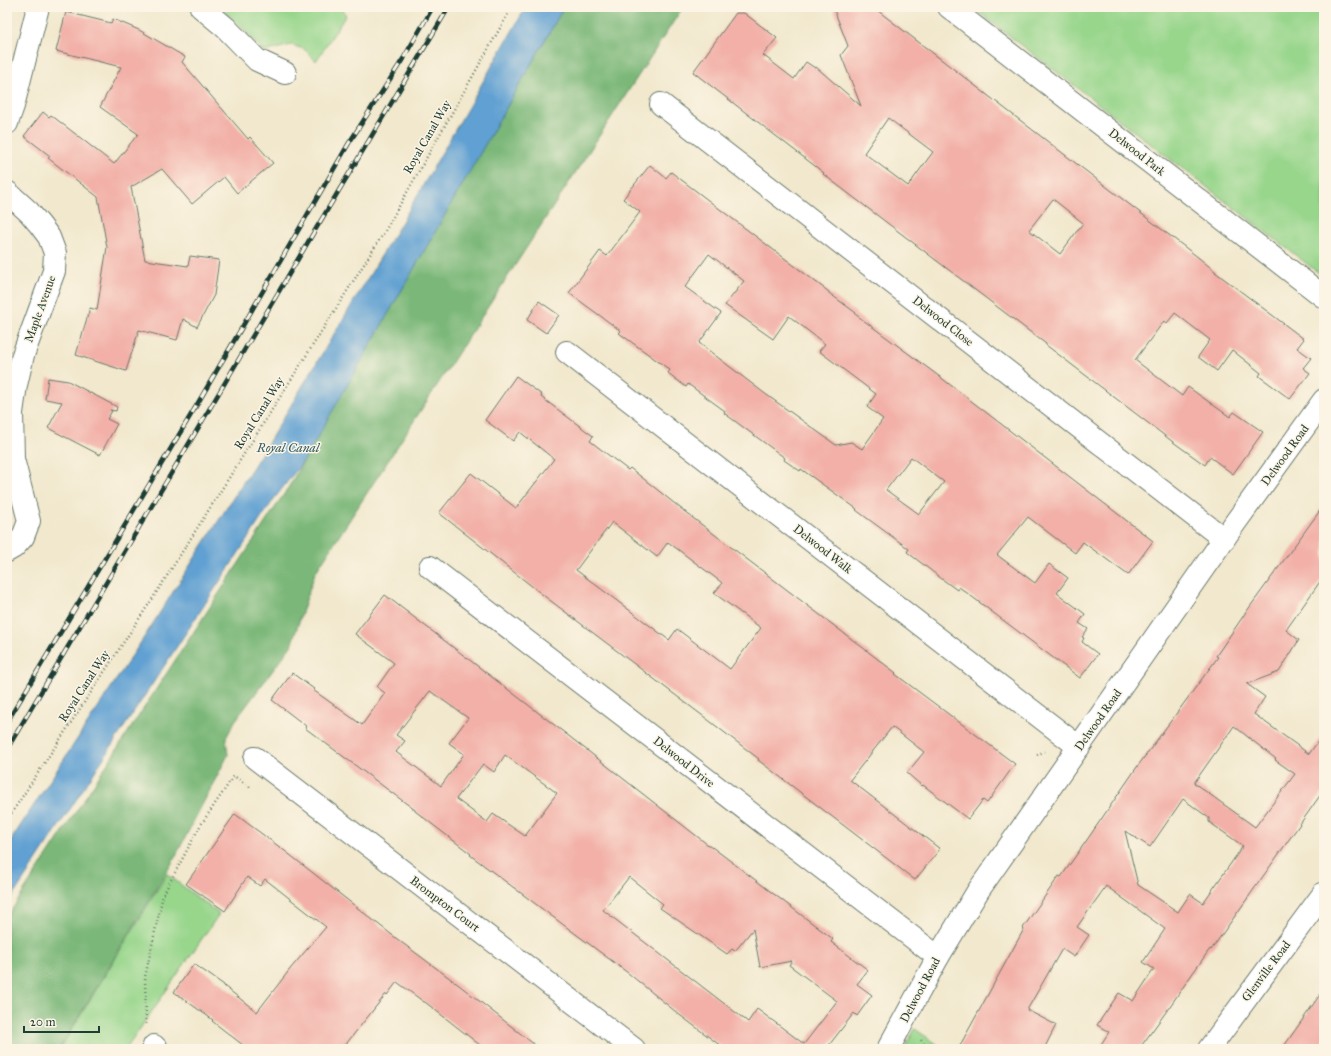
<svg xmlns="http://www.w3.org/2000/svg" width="1331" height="1056" font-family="'IM FELL Great Primer',serif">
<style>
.green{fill:#98d68c;stroke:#5c8a60}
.forest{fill:#7ab778;stroke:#4c7a56}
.water{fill:#60a0d2;stroke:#406e83}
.building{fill:#f2b0a8;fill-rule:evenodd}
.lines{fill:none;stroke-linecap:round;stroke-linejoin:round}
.street-casing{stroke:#68796a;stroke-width:24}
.path{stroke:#68796a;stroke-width:2.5;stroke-dasharray:1 3;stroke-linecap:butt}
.street{stroke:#fff;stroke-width:22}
.rail-casing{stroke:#1f3d34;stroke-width:4.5}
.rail{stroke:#fcf5e5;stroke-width:3;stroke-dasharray:9;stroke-linecap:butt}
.labels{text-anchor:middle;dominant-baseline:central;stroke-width:3;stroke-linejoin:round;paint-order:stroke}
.street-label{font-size:12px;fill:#1f3d34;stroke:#fcf5e5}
.water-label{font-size:13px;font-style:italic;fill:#325b63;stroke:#fcf5e5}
</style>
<rect width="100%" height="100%" fill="#fcf5e5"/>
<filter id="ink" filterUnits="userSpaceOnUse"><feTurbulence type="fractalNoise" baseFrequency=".025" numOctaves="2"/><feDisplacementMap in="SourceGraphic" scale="8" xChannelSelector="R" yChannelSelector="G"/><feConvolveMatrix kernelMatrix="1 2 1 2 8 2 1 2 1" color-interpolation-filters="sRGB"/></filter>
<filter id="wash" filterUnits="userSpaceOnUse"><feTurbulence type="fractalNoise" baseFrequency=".012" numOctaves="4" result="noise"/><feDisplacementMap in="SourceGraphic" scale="16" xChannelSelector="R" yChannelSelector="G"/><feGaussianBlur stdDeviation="0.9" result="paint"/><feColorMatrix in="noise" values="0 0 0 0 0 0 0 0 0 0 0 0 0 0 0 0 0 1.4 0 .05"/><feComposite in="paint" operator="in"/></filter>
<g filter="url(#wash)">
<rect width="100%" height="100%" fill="#f1e8cd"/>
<g class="green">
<polygon points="220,7 340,7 346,15 316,61 304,49 291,45 264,52 241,27"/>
<polygon points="972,7 1324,7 1324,277"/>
<polygon points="167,874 219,914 126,1049 60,1049"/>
<polygon points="915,1029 944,1049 904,1049"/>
</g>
<polygon class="forest" points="564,7 683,7 315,573 291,646 235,721 226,738 228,755 172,863 59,1049 7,1049 7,917 288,488"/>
<polygon class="water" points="526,7 564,7 305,459 274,499 7,905 7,846 141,642 265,448 403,220"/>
<g id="blocks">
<g class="building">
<path d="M833,7H873L1147,218L1199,258L1216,272H1215L1304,339L1297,348L1311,358L1303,368L1310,373L1290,399L1259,376L1261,373L1232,350L1217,371L1198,357L1210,340L1175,313L1167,323L1164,321L1135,360L1182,396L1188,387L1230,417L1234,412L1263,432L1233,474L1210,457L1205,465L1169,439L1046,345V344L823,174L824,173L693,72L736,13H744L777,38L763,55L794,79L806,62L815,68L816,67L861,106L841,55L848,46ZM888,118L933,152L908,186L864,153ZM1053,199L1083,223L1060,254L1029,230Z"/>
<polygon points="66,12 111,23 113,19 139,30 185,57 182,62 248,139 250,137 273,163 237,193 224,177 192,204 162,169 131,187 145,260 188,266 190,256 219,260 214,295 197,327 183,319 177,340 139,330 126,371 76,355 90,308 97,310 107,247 98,197 48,158 50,156 24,136 43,112 49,117 51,115 114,164 138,134 100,107 121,67 56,51"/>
<path d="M650,165L666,178L671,172L829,292V293L856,313L855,314L944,380L1153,541L1128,575L1083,542L1075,553L1028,517L997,555L1035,583L1049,564L1068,578L1057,593L1085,614L1079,623L1088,629L1082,637L1084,638L1082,642L1098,654L1080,678L959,587L957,590L942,579L907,552L909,549L856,510L857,509L801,469L800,471L784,460L785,458L724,413L725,411L688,384L686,387L668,373L670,370L619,333L621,331L569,293L600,251L607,256L640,212L623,199ZM709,254L744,281L725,305L773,339L789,316L825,344L819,351L876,394L867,407L883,419L862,449L851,442L836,445L764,393L699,343L721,313L685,287ZM911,457L944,482L919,514L886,490Z"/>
<polygon points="539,301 559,315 546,333 527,320"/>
<path d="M516,376L542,395L541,397L593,436L590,441L628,470L630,468L689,515L896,673L895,674L1015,764L987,803L983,800L968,819L923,785L922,786L907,773L924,752L892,727L850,780L940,849L915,880L758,760L759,759L707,719L543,595L439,513L471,473L516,508L554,459L520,432L513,441L485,420ZM612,522L657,557L668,542L721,582L722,584L714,593L761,628L730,669L677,629L669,640L576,570Z"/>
<polygon points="48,378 68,381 117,407 116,411 110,410 112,411 107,419 117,424 100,455 48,428 62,402 45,399"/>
<path d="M1324,505V576L1286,630L1299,640L1279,672L1247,684L1265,697L1254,714L1309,754L1324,733V790L1211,950L1210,949L1190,977L1166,1012L1139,1049H1098L1109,1032L1097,1025L1119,993L1133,1001L1154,969L1143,962L1165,929L1106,886L1077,927L1089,935L1074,957L1062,949L1027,1010L1056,1025L1044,1049H958L1024,929L1023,928L1059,876L1061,877L1089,837L1137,767L1218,657L1216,656L1244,615ZM1234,726L1276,759L1275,760L1295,774L1255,827L1194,783ZM1183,799L1209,818V822L1243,846L1203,903L1190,894L1178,912L1138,885L1125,831L1150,847Z"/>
<path d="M385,595L570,737L712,848V847L833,939L831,942L868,970L857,984L872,995L857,1016L854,1013L826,1049H725L681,1016L628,973L470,855L471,854L415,811V810L328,745L305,728L306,726L272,700L292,673L314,689L313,690L362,725L385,693L377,687L394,663L355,634ZM430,691L468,718L449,743L464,754L441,786L396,752L405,741L396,735ZM505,755L557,793L525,836L493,814L487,822L456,799L483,764L494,772ZM629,877L663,904L660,908L727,954L732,949L735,951L753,929L760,967L792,961L789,965L837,1001L804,1044L757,1009L748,1022L603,910Z"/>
<polygon points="235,814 285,851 401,942 459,985 540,1049 485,1049 425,1002 424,1002 397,982 387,995 386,994 342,1049 248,1049 212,1021 213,1020 174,992 194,964 224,985 224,986 257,1012 291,968 326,927 265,879 260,886 247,877 225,911 186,884"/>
<polygon points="1324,989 1324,1049 1282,1049"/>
</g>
</g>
</g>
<g filter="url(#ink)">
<use href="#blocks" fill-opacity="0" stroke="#68796a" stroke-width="1"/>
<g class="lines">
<defs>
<g id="street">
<polyline points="201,7 226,28 257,60 285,73"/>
<polyline points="949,7 1324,297"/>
<polyline points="661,104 1224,539"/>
<polyline points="7,123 13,106 38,7"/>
<polyline points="7,192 29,212 40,225 49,237 55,253 54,271 23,355 16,385 12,413 13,459 29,521 23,537 14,547 7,551"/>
<polyline points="567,352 1079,747"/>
<polyline points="430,567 938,957"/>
<polyline points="255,758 634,1049"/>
<polyline points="154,1046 157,1049"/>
<polyline points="888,1049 938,957 978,891 1235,523 1324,400"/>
<polyline points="1209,1049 1324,893"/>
</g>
</defs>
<use href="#street" class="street-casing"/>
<g class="path">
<polyline points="1037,755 1045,751"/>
<polyline points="7,820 160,587 385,231 512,7"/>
<polyline points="146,1024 145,977 163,895 200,826 234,776 250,787"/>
<polyline points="921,1040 928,1049"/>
</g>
<use href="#street" class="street"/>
<defs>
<g id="rail">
<polyline points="7,722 195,408 349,143 403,59 433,7"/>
<polyline points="7,749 197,430 311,237 449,7"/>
</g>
</defs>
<use href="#rail" class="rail-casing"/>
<use href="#rail" class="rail"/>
</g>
</g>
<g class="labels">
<g class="street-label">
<text transform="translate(427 137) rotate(-60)">Royal Canal Way</text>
<text transform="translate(1137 152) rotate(38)">Delwood Park</text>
<text transform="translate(40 309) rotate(-70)">Maple Avenue</text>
<text transform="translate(943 321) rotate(38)">Delwood Close</text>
<text transform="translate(259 413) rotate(-58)">Royal Canal Way</text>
<text transform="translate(1285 455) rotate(-54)">Delwood Road</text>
<text transform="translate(823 549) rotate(38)">Delwood Walk</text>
<text transform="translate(84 686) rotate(-57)">Royal Canal Way</text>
<text transform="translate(1098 720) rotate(-55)">Delwood Road</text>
<text transform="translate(684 762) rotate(38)">Delwood Drive</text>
<text transform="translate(445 904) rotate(37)">Brompton Court</text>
<text transform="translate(1266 971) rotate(-53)">Glenville Road</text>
<text transform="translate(920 990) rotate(-62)">Delwood Road</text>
</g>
<g class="water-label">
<text x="288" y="448">Royal Canal</text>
</g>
</g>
<rect width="1331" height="1056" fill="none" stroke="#fcf5e5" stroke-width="24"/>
<path d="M24 1026v6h75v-6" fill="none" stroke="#1f3d34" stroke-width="2"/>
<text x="30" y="1026" font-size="12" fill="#1f3d34" stroke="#fcf5e5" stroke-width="3" paint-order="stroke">20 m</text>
</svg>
